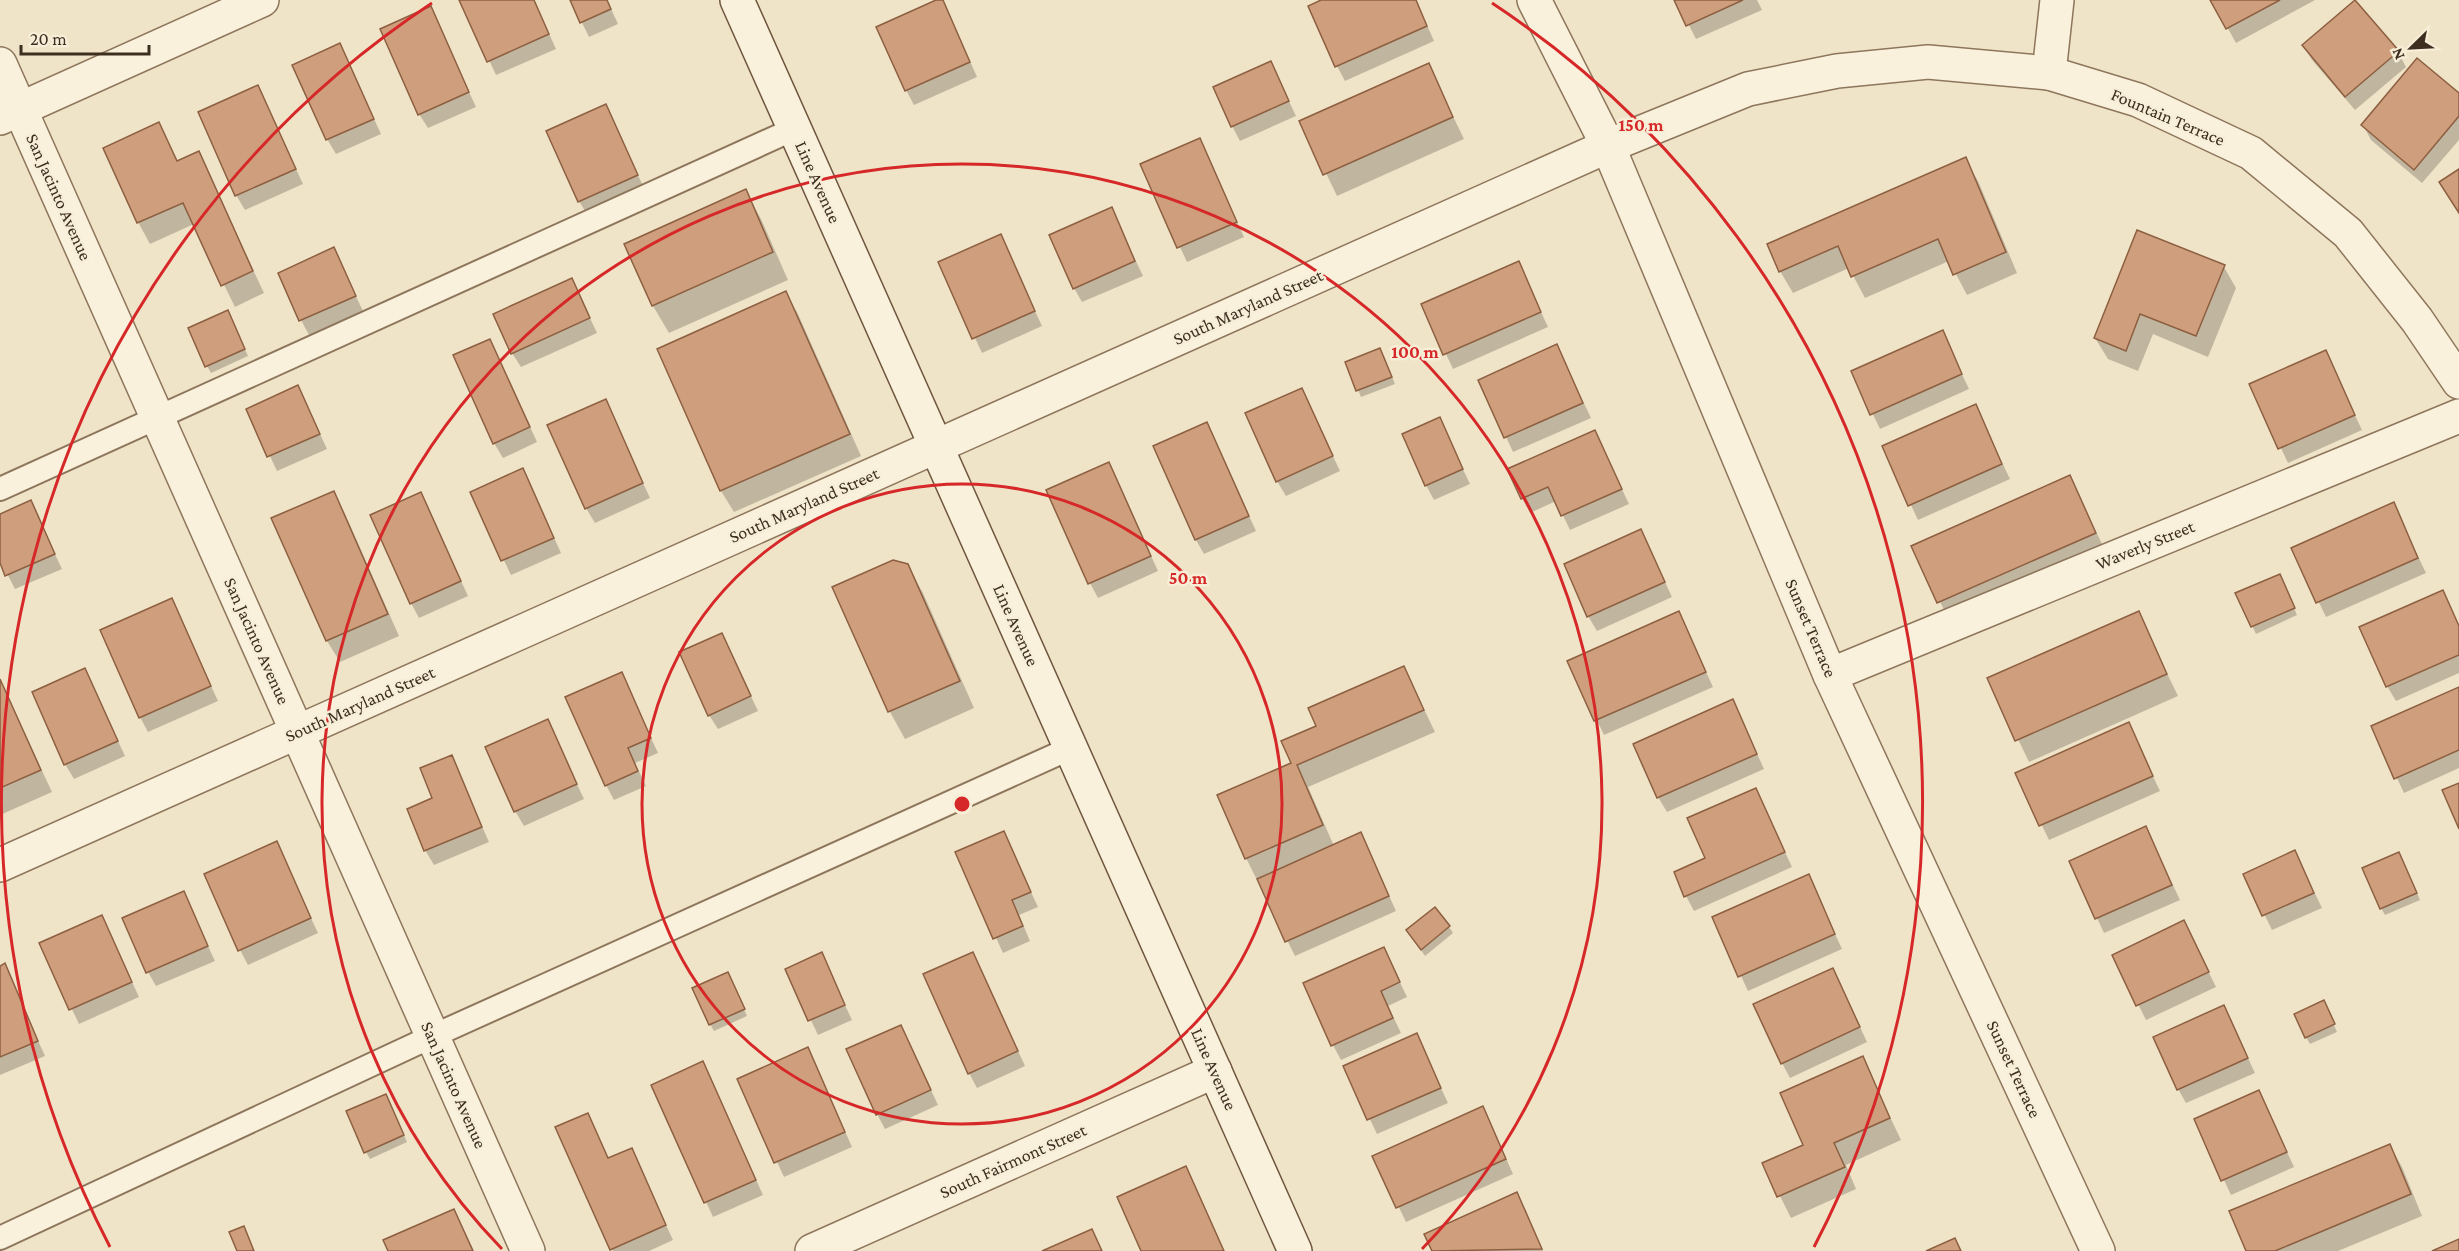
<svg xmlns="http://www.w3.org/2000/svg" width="2459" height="1251" font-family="'Crimson Pro',serif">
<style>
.shadow{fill:#0003}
.building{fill:#cf9f7d;stroke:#8d5f41;stroke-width:1.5}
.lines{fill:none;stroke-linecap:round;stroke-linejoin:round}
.service-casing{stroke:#8d765c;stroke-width:26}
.minor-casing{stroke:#8d765c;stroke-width:36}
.tertiary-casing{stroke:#8d765c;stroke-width:36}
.secondary-casing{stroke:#6f573f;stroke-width:36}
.service{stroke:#faf1dc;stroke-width:22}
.minor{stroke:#faf1dc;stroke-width:33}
.tertiary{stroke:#faf1dc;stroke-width:33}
.secondary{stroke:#faf1dc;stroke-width:33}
.ring{fill:none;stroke:#d62828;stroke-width:3}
.labels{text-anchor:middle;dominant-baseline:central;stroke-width:5;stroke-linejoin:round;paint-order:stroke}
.street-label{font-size:18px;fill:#3d2e20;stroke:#f7eed8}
.centre{fill:#d62828;stroke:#f7eed8;stroke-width:3}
.ring-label{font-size:18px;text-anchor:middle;font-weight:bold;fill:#d62828;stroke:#f7eed8;stroke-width:5;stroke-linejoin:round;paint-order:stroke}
</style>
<rect width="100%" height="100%" fill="#f0e4c8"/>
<g class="shadow">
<polygon points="461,0 534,0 556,49 496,75"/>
<polygon points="571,0 607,0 618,24 589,37"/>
<polygon points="939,0 949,14 977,77 914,105 906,90"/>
<polygon points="1325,0 1416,0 1434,41 1345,81 1337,66"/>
<polygon points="1676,0 1757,0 1762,10 1696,39"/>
<polygon points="2212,0 2315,0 2236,43"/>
<polygon points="430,8 476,107 428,128 419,114"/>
<polygon points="340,45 381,134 336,154 327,139"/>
<polygon points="2304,46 2398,52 2406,67 2355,110 2312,60"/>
<polygon points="1271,63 1296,116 1240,141 1232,126"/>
<polygon points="1428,65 1464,139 1337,196 1301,121"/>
<polygon points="258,87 303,184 245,210 236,195"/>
<polygon points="2459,95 2459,140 2422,183 2371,140 2363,125"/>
<polygon points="605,106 645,190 588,216 579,201"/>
<polygon points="159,124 178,162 198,153 264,293 235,307 194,224 150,244 138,222"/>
<polygon points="1199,140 1244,237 1187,262 1142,165"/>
<polygon points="1965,159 1978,181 2017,273 1967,295 1949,261 1865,298 1849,268 1793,293 1780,271"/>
<polygon points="745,191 761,219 788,280 669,333 653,306 626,244"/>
<polygon points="1111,209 1143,276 1082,302 1074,288"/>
<polygon points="1000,236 1042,326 982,353 940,263"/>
<polygon points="333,249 363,311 309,335 301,320"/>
<polygon points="1518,263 1548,327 1453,369 1423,305"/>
<polygon points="2224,267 2236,288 2208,357 2153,334 2138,371 2108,359 2095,338"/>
<polygon points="572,280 597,333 521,367 512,353"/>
<polygon points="786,293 798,314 861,456 734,512 721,491 658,350"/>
<polygon points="231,319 248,356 211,373 207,366"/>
<polygon points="1942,332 1969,389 1880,429 1853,372"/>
<polygon points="490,340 537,442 503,458 494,443"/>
<polygon points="1557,346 1591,418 1513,452 1480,381"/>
<polygon points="2325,352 2362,430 2288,463 2251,385"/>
<polygon points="1384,357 1395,384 1361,397 1347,363"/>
<polygon points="298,387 327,449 277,471 248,409"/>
<polygon points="1302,390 1340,471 1286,496 1277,481"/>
<polygon points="605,401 650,498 595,523 586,508"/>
<polygon points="1975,406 2010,479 1918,520 1884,447"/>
<polygon points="1439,419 1470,484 1434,500 1426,485"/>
<polygon points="1207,424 1256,531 1204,554 1196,540"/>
<polygon points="1595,432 1629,504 1570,530 1556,501 1530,513 1522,498"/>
<polygon points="1109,464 1158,571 1098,598 1090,583"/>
<polygon points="2069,477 2107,554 1951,624 1913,547"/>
<polygon points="530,485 561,553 511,575 472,493"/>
<polygon points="333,493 345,514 399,636 340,662 327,641 273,519"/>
<polygon points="421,494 468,596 419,618 411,603"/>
<polygon points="30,502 62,569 15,589 0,560 0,516"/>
<polygon points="2393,504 2426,573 2326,617 2293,549"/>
<polygon points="1641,531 1672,597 1597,631 1588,616"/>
<polygon points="907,565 923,593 974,708 905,739 890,712 834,588"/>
<polygon points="2283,583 2297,615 2256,634 2237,594"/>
<polygon points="2442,592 2459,625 2459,673 2396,701 2387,686"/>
<polygon points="171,600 218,701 148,732 140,717"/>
<polygon points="1679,613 1713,687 1604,735 1569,662"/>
<polygon points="2138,613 2178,696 2029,762 1989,679"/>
<polygon points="722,635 758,711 718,729 709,715"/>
<polygon points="1404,668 1435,732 1308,787 1334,846 1368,849 1396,911 1295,956 1246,858 1293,764 1318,727"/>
<polygon points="85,670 125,756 74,779 65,764"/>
<polygon points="621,674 658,753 635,763 646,786 614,800 606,785"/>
<polygon points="0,681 52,792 0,815"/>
<polygon points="2459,689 2459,768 2404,793 2373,727"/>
<polygon points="1740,716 1764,769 1667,812 1658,797"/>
<polygon points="547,721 584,799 524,826 515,811"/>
<polygon points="2128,724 2160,791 2049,840 2017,774"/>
<polygon points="451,757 489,842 434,865 425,850 434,799"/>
<polygon points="1756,790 1792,867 1694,911 1686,896 1707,859"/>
<polygon points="2146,828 2180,900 2104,933 2071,862"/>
<polygon points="1003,832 1038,907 1019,915 1030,941 1003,953 957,853"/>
<polygon points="276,843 318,933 248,965 240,950"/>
<polygon points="2295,852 2322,908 2272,930 2245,875"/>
<polygon points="2403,861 2420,900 2385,915 2381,908"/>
<polygon points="1808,876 1842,949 1748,991 1714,918"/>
<polygon points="183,893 215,961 156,986 148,972"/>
<polygon points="102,917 139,997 79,1024 41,944"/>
<polygon points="2184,922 2216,987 2146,1020 2114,955"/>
<polygon points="1449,927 1453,933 1425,956 1408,931"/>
<polygon points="1384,949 1407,997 1388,1006 1401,1033 1341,1060 1333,1045"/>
<polygon points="821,954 852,1020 818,1035 787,970"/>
<polygon points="973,954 1025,1066 977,1088 969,1073"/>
<polygon points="4,965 45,1056 0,1075 0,967"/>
<polygon points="731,981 747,1016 714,1031 710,1024"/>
<polygon points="1840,984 1867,1042 1790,1078 1782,1063"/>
<polygon points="2224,1007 2255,1073 2186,1103 2178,1089"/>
<polygon points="2327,1009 2337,1032 2310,1044 2306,1037"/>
<polygon points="901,1027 938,1105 885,1129 877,1114"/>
<polygon points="1416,1035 1448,1103 1377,1134 1345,1067"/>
<polygon points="1862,1058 1901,1140 1846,1165 1856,1189 1791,1218 1764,1164 1805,1146"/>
<polygon points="703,1063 763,1195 713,1217 653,1085"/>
<polygon points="815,1064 852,1147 784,1177 739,1080"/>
<polygon points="2259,1092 2294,1167 2231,1195 2196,1120"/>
<polygon points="389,1102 407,1142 370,1159 366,1152"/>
<polygon points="587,1115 609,1160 631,1150 673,1240 649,1251 613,1251 557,1128"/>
<polygon points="1490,1123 1513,1174 1406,1222 1374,1156"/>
<polygon points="2390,1146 2402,1167 2422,1216 2338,1251 2248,1251"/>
<polygon points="1516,1194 1543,1251 1434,1251 1426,1235"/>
<polygon points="454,1210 474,1251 389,1251"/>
</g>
<g class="building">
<polygon points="459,0 534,0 549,34 487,62"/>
<polygon points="570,0 607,0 611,9 580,23"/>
<polygon points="936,0 943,0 970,62 905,91 876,27"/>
<polygon points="1321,0 1416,0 1427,26 1335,67 1308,6"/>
<polygon points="1674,0 1743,0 1686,26"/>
<polygon points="2210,0 2280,0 2226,29"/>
<polygon points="2355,0 2399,51 2345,97 2302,45"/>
<polygon points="431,6 469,92 418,115 380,29"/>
<polygon points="340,43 374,119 326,140 292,65"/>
<polygon points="2417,58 2459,93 2459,116 2414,170 2361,125"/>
<polygon points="1271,61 1289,101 1231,127 1213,87"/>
<polygon points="1429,63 1453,117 1323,175 1299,121"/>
<polygon points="258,85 296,169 235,196 198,112"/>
<polygon points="606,104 638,175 578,202 546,131"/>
<polygon points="159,122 177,161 199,151 253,271 221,286 183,203 137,223 103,148"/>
<polygon points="1200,138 1237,222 1177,248 1140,164"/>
<polygon points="1966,157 2006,252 1953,275 1938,239 1851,277 1838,246 1779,272 1767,244"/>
<polygon points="2459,169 2459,213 2439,182"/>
<polygon points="746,189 773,252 652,306 624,244"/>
<polygon points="1112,207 1135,261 1073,289 1049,235"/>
<polygon points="2137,230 2225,265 2196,336 2140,314 2126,351 2094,338"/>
<polygon points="1001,234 1035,311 972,339 938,262"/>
<polygon points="334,247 356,296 299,321 278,273"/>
<polygon points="1519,261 1541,312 1443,355 1421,304"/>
<polygon points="572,278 590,318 511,354 493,314"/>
<polygon points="786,291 850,434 720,491 657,349"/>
<polygon points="228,310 245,349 205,367 188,328"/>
<polygon points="1943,330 1962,374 1870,415 1851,371"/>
<polygon points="490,339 530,427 493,444 453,355"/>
<polygon points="1557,344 1583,403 1504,438 1478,380"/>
<polygon points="1380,348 1392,377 1356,391 1345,362"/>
<polygon points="2326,350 2355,415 2278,449 2249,384"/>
<polygon points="298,385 320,434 267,457 246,409"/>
<polygon points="1302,388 1333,456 1276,482 1245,413"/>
<polygon points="606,399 643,483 585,509 547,425"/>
<polygon points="1976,404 2002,464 1908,506 1882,446"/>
<polygon points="1440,417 1463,469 1425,486 1402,434"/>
<polygon points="1207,422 1249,516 1195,540 1153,446"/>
<polygon points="1595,430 1622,489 1561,516 1548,487 1521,499 1507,469"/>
<polygon points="1109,462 1151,556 1088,584 1046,490"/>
<polygon points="523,468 554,538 501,561 470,492"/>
<polygon points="2070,475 2096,533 1937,603 1911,546"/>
<polygon points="334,491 388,614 326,641 271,518"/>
<polygon points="421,492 461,581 410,604 370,515"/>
<polygon points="31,500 55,554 5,576 0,563 0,514"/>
<polygon points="2394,502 2418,558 2316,603 2291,548"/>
<polygon points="1641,529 1665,582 1587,617 1564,564"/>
<polygon points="893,560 908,564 960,681 888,712 832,587"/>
<polygon points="2280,574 2295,608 2251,627 2235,593"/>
<polygon points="2443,590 2459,626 2459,655 2386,687 2359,627"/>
<polygon points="172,598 211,686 139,718 100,630"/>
<polygon points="1679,611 1706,672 1594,721 1567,661"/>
<polygon points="2139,611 2167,674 2015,741 1987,678"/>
<polygon points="722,633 751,696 708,716 679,652"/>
<polygon points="1404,666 1424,710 1297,765 1323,825 1245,859 1217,795 1291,763 1281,741 1316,726 1308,708"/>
<polygon points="85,668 118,741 64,765 32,692"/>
<polygon points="622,672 651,738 628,748 638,771 605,786 565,697"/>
<polygon points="0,679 41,770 0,788"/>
<polygon points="2459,687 2459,750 2394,779 2371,726"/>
<polygon points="1733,699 1757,754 1657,798 1633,744"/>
<polygon points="548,719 577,784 514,812 485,747"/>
<polygon points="2129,722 2153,776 2039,826 2015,773"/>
<polygon points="452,755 482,827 424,851 407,809 432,798 420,768"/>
<polygon points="2459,783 2459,829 2442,790"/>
<polygon points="1756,788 1785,852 1684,897 1674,872 1705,858 1687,818"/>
<polygon points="2146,826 2172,885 2095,919 2069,861"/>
<polygon points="1004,831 1031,892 1012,900 1023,926 993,939 955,852"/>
<polygon points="1361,832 1389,896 1285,942 1257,879"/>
<polygon points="277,841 311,918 238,951 204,874"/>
<polygon points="2295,850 2314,893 2262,916 2243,874"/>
<polygon points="2399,852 2417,893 2380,909 2362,868"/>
<polygon points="1809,874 1835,934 1738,977 1712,917"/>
<polygon points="184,891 208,946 146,973 122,918"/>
<polygon points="1435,907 1450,926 1421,950 1406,930"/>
<polygon points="102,915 132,982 69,1010 39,943"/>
<polygon points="2184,920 2209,972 2136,1006 2112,955"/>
<polygon points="1384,947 1400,982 1381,991 1393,1018 1331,1046 1303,983"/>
<polygon points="822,952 845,1005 808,1021 785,969"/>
<polygon points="973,952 1018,1051 968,1074 923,974"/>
<polygon points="5,963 38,1041 0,1057 0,966"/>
<polygon points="1833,968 1860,1027 1781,1064 1753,1004"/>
<polygon points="728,972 745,1009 709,1025 692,988"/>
<polygon points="2324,1000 2335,1024 2305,1038 2294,1014"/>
<polygon points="2224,1005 2248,1058 2177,1090 2153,1037"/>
<polygon points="901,1025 931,1090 876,1115 846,1049"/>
<polygon points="1417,1033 1441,1088 1367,1120 1343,1066"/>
<polygon points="808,1047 845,1132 774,1163 737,1079"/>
<polygon points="1863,1056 1890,1118 1834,1143 1845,1167 1777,1197 1762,1163 1803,1145 1780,1093"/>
<polygon points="703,1061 756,1180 704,1203 651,1085"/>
<polygon points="2259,1090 2287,1152 2221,1181 2194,1119"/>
<polygon points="386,1094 404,1135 364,1153 346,1111"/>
<polygon points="1483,1106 1506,1159 1396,1208 1372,1156"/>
<polygon points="588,1113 608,1158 632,1148 666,1225 610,1250 555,1127"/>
<polygon points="2390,1144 2411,1194 2275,1251 2246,1251 2229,1211"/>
<polygon points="1186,1166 1224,1251 1141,1251 1117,1197"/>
<polygon points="1517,1192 1542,1249 1432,1251 1424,1234"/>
<polygon points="454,1209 473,1251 388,1251 383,1240"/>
<polygon points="244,1226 254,1251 237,1251 229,1232"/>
<polygon points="1092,1229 1102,1251 1042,1251"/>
<polygon points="1955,1238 1961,1251 1926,1251"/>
<polygon points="2459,1239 2459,1251 2432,1251"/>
</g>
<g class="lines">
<defs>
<g id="service">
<polyline points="0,489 794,129"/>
<polyline points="0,1238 433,1036 1071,748"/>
</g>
<g id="minor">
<polyline points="1534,0 1608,146 1830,675 2098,1251"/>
<polyline points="0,64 528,1251"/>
<polyline points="2049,73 2057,0"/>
<polyline points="0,118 262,0"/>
<polyline points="1830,675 2459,416"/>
<polyline points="812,1251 1215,1071"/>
</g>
<polyline id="tertiary" points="0,865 1608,146 1748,89 1837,71 1928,62 2049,73 2138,100 2251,153 2348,233 2417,320 2459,382"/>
<polyline id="secondary" points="737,0 1295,1251"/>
</defs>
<use href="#service" class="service-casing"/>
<use href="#minor" class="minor-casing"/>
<use href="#tertiary" class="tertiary-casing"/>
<use href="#secondary" class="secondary-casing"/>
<use href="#service" class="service"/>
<use href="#minor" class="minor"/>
<use href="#tertiary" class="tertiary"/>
<use href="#secondary" class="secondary"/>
</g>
<g class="ring">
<circle cx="962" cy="804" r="320"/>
<path d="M502 1249A640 640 0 1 1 1422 1249"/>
<path d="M110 1247A960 960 0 0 1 432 3M1492 3A960 960 0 0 1 1814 1247"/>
</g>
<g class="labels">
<g class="street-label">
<text transform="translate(2168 117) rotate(23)">Fountain Terrace</text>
<text transform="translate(818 182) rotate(66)">Line Avenue</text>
<text transform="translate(59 197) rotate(66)">San Jacinto Avenue</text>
<text transform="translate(1248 307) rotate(-24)">South Maryland Street</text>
<text transform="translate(804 505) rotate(-24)">South Maryland Street</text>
<text transform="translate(2145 545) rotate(-22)">Waverly Street</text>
<text transform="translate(1016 625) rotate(66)">Line Avenue</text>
<text transform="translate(1811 628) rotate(67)">Sunset Terrace</text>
<text transform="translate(257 641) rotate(66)">San Jacinto Avenue</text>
<text transform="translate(360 704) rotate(-24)">South Maryland Street</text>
<text transform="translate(1214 1069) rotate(66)">Line Avenue</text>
<text transform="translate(2014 1069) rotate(65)">Sunset Terrace</text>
<text transform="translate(454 1085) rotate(66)">San Jacinto Avenue</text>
<text transform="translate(1013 1161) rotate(-24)">South Fairmont Street</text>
</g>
</g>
<circle cx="962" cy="804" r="9" class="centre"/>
<g class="ring-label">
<text x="1641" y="131">150 m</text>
<text x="1415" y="358">100 m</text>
<text x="1188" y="584">50 m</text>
</g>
<g transform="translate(2411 48) rotate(246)" stroke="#f7eed8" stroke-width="4.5" paint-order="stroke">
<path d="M0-4.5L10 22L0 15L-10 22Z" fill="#3d2e20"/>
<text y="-9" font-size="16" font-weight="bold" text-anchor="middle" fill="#3d2e20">N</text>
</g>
<path d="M21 45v9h128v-9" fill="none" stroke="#3d2e20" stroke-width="3"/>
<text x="30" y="45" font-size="18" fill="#3d2e20" stroke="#f7eed8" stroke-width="4.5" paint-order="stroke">20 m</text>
</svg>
